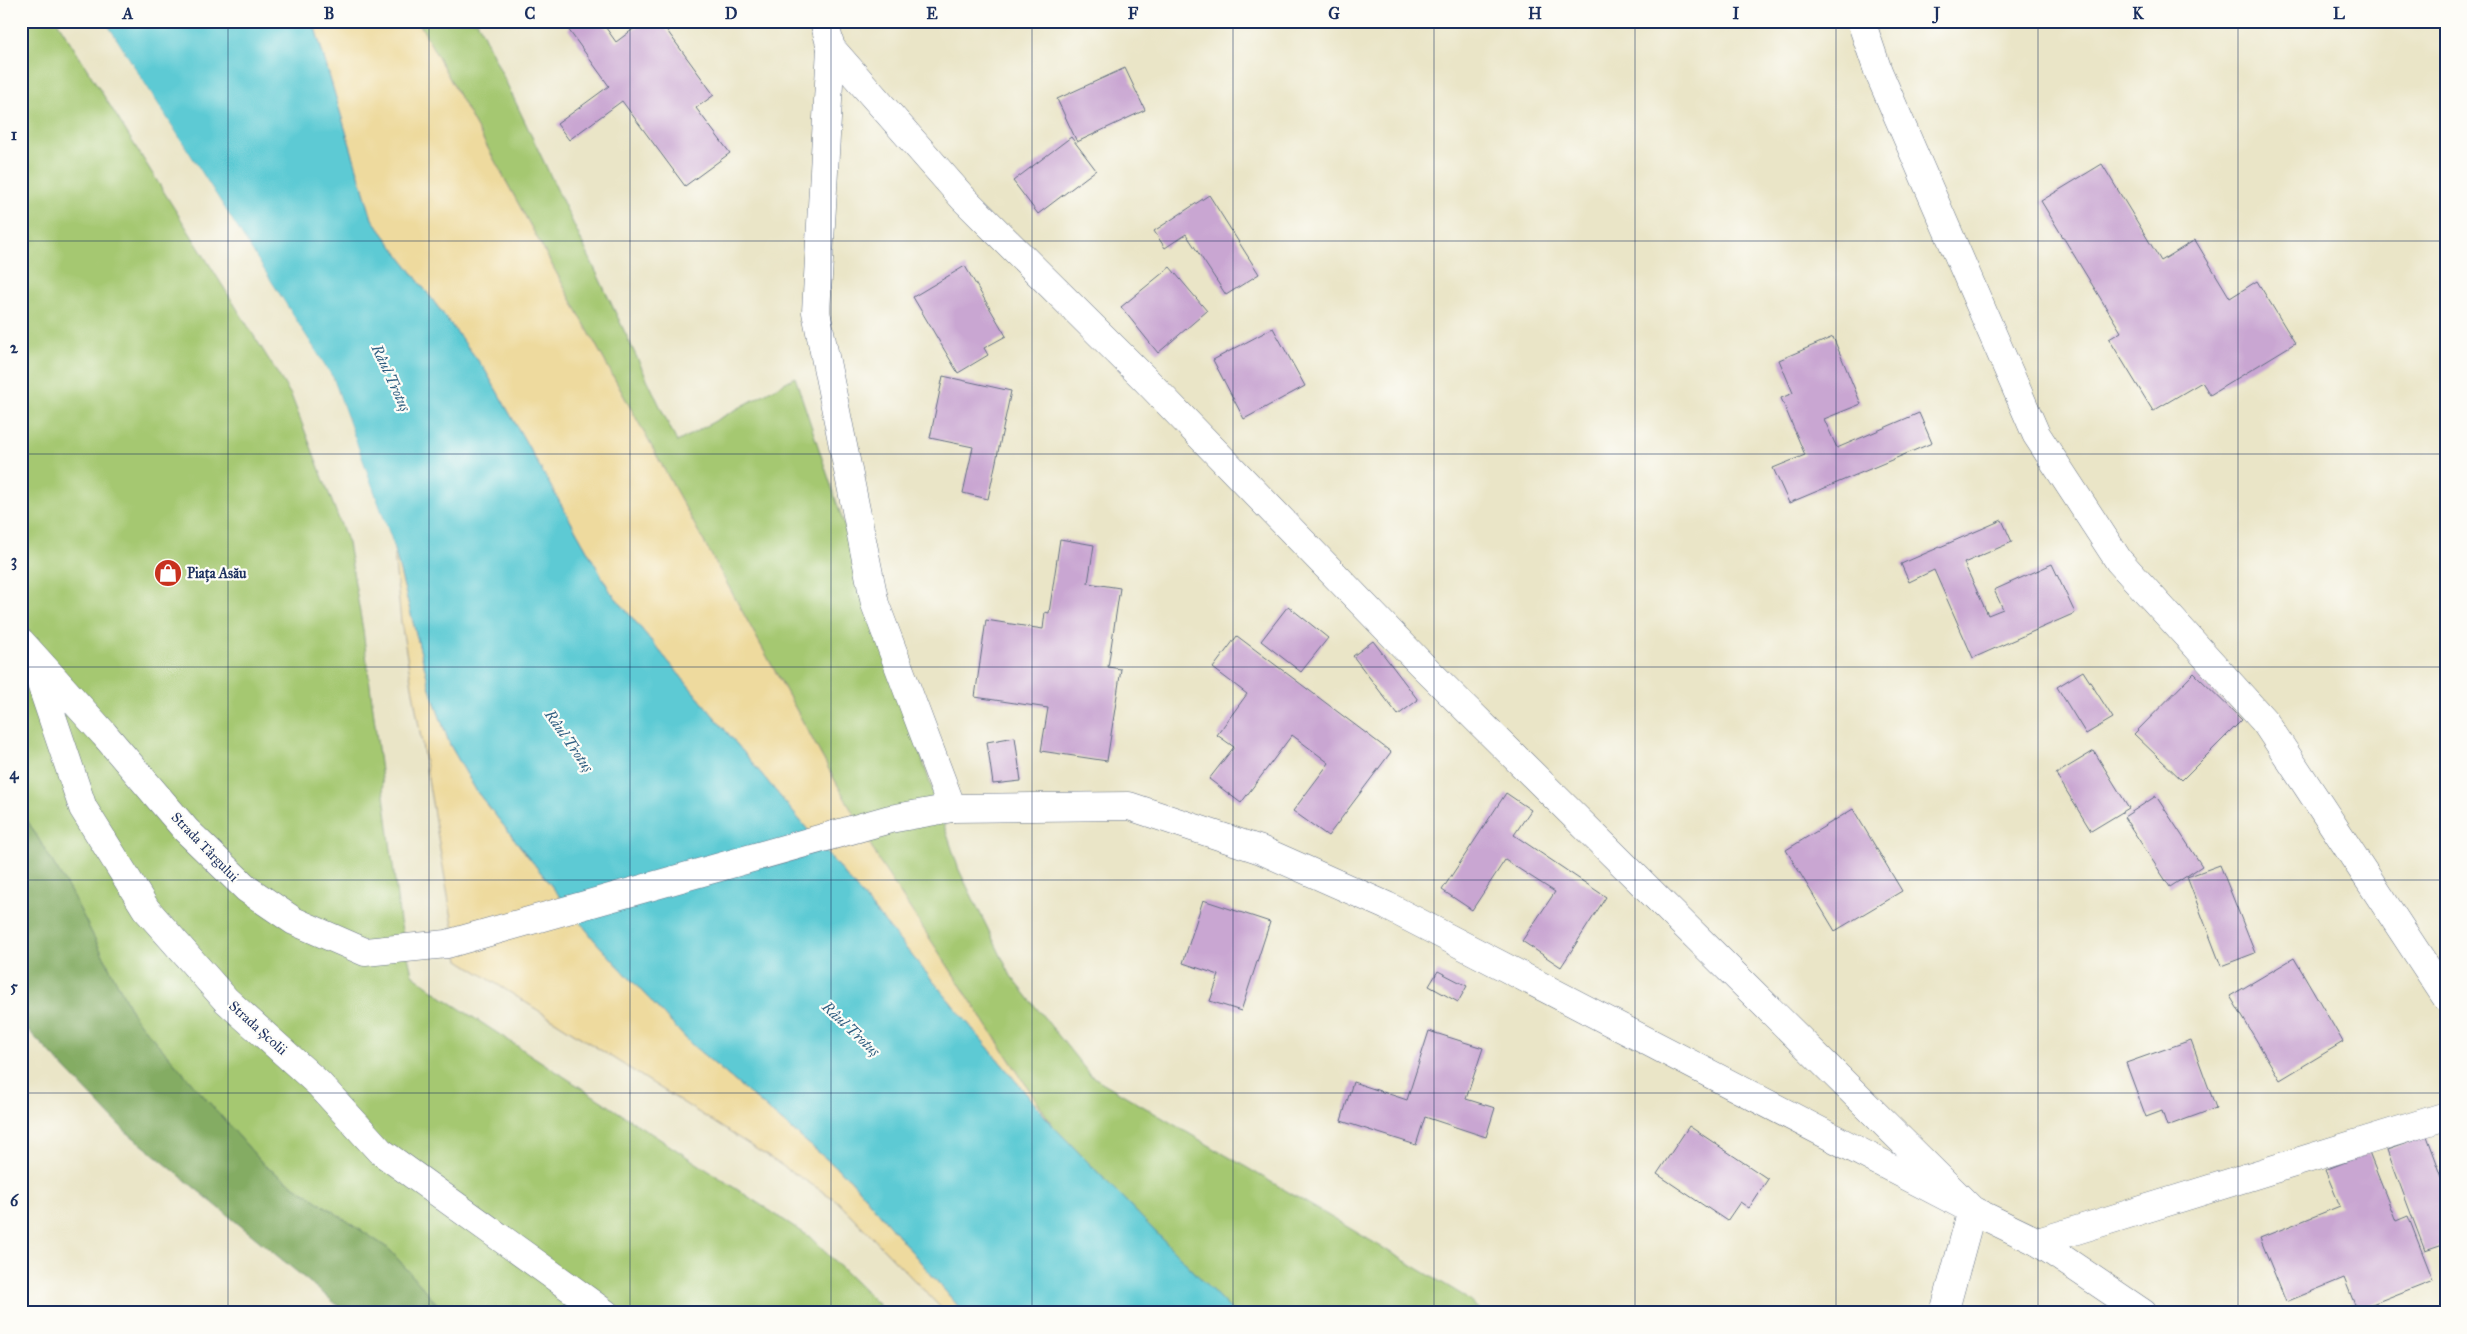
<svg xmlns="http://www.w3.org/2000/svg" width="2467" height="1334" font-family="'IM FELL Great Primer',serif">
<style>
.green{fill:#a5c871;stroke:#607c68}
.forest{fill:#84ac63;stroke:#506e60}
.sand{fill:#eeda9e;stroke:#84847e}
.water{fill:#5dcad4;stroke:#3c7c99}
.pier{fill:#eae5c7}
.building{fill:#c9a6d2}
.lines{fill:none;stroke-linecap:round;stroke-linejoin:round}
.street-casing{stroke:#636f83;stroke-width:29}
.street{stroke:#fff;stroke-width:28}
.grid{fill:none;stroke:#1b2f5e;stroke-width:1;stroke-opacity:0.55}
.labels{text-anchor:middle;dominant-baseline:central;stroke-width:4.5;stroke-linejoin:round;paint-order:stroke}
.poi-label{font-size:14px;font-weight:bold;fill:#1b2f5e;stroke:#fdfcf7;text-anchor:start}
.street-label{font-size:14px;fill:#1b2f5e;stroke:#fdfcf7}
.water-label{font-size:15px;font-style:italic;fill:#2f5e81;stroke:#fdfcf7}
.neatline{fill:none;stroke:#1b2f5e;stroke-width:2}
.grid-label{font-size:16px;text-anchor:middle;font-weight:bold;fill:#1b2f5e}
</style>
<rect width="100%" height="100%" fill="#fdfcf7"/>
<filter id="ink" filterUnits="userSpaceOnUse"><feTurbulence type="fractalNoise" baseFrequency=".02" numOctaves="2"/><feDisplacementMap in="SourceGraphic" scale="10" xChannelSelector="R" yChannelSelector="G"/><feConvolveMatrix kernelMatrix="1 2 1 2 8 2 1 2 1" color-interpolation-filters="sRGB"/></filter>
<filter id="wash" filterUnits="userSpaceOnUse"><feTurbulence type="fractalNoise" baseFrequency=".0096" numOctaves="4" result="noise"/><feDisplacementMap in="SourceGraphic" scale="20" xChannelSelector="R" yChannelSelector="G"/><feGaussianBlur stdDeviation="1.12" result="paint"/><feColorMatrix in="noise" values="0 0 0 0 0 0 0 0 0 0 0 0 0 0 0 0 0 1.4 0 .05"/><feComposite in="paint" operator="in"/></filter>
<g filter="url(#wash)">
<rect width="100%" height="100%" fill="#eae5c7"/>
<g class="green">
<polygon points="21,21 57,21 291,395 348,543 363,630 400,921 412,974 442,997 810,1237 887,1313 445,1313 389,1249 265,1166 135,1018 73,896 21,810"/>
<polygon points="418,21 477,21 677,442 795,377 959,870 1011,976 1090,1075 1461,1294 1483,1313 1234,1313 1053,1126 882,866"/>
</g>
<polygon class="forest" points="21,810 73,896 135,1018 265,1166 389,1249 445,1313 347,1313 123,1129 28,1030 21,1021"/>
<g class="sand">
<polygon points="313,21 418,21 882,866 1053,1126 610,591 485,370 372,219"/>
<polygon points="393,544 431,692 450,745 477,792 596,942 691,1044 850,1179 964,1313 946,1313 836,1200 459,960 401,622"/>
</g>
<polygon class="water" points="105,21 313,21 372,219 485,370 610,591 1053,1126 1234,1313 964,1313 850,1179 691,1044 596,942 477,792 450,745 431,692 393,544 333,378"/>
<polygon class="pier" points="103,21 105,21 333,378 393,544 395,560 331,379"/>
<g id="blocks">
<g class="building">
<polygon points="578,21 601,21 616,42 644,21 660,21 714,95 696,108 730,153 685,186 622,101 569,140 557,124 609,86 568,29"/>
<polygon points="1125,68 1145,110 1077,142 1057,99"/>
<polygon points="1071,137 1096,170 1038,214 1013,181"/>
<polygon points="2102,164 2161,261 2195,240 2230,298 2257,281 2295,343 2210,395 2202,382 2153,411 2109,339 2121,332 2041,201"/>
<polygon points="1209,195 1259,274 1226,295 1186,234 1165,248 1154,231"/>
<polygon points="965,266 1006,336 984,348 988,355 958,373 913,297"/>
<polygon points="1170,267 1207,311 1158,353 1121,307"/>
<polygon points="1273,328 1305,386 1244,419 1213,360"/>
<polygon points="1833,337 1861,404 1824,419 1837,448 1919,413 1932,443 1789,503 1773,468 1805,455 1781,398 1793,393 1779,360"/>
<polygon points="943,376 1011,391 988,499 963,493 973,447 930,438"/>
<polygon points="2002,520 2012,542 1964,563 1988,615 2003,609 1994,590 2052,564 2075,613 1973,658 1934,570 1909,582 1901,564"/>
<polygon points="1060,539 1094,545 1088,583 1120,588 1108,667 1121,669 1107,761 1041,751 1048,708 975,697 986,620 1043,629 1045,612 1049,613"/>
<polygon points="1288,606 1328,638 1301,672 1261,641"/>
<polygon points="1237,636 1391,752 1328,836 1293,811 1329,763 1292,735 1241,803 1209,779 1234,747 1217,735 1247,694 1213,668"/>
<polygon points="1373,641 1418,700 1398,715 1353,656"/>
<polygon points="2083,671 2113,718 2086,734 2057,687"/>
<polygon points="2194,673 2242,720 2182,780 2134,734"/>
<polygon points="1015,737 1021,781 993,784 987,742"/>
<polygon points="2094,751 2129,808 2091,831 2056,774"/>
<polygon points="1506,793 1531,810 1514,835 1606,897 1561,967 1522,941 1555,892 1505,860 1472,910 1442,890"/>
<polygon points="2156,796 2202,866 2170,887 2124,817"/>
<polygon points="1853,809 1902,891 1835,931 1786,850"/>
<polygon points="2220,865 2255,953 2221,966 2187,877"/>
<polygon points="1203,900 1270,922 1241,1011 1210,1001 1219,975 1183,963"/>
<polygon points="2294,958 2343,1042 2280,1080 2230,996"/>
<polygon points="1438,971 1467,986 1458,1002 1429,986"/>
<polygon points="1429,1031 1483,1048 1466,1099 1495,1108 1486,1137 1425,1117 1416,1145 1341,1121 1353,1082 1407,1100"/>
<polygon points="2191,1040 2216,1108 2167,1126 2162,1111 2146,1117 2126,1063"/>
<polygon points="1689,1126 1768,1179 1749,1208 1740,1202 1727,1221 1657,1174"/>
<polygon points="2427,1136 2446,1188 2446,1244 2425,1251 2387,1150"/>
<polygon points="2369,1153 2396,1221 2408,1216 2433,1280 2357,1310 2344,1278 2286,1302 2260,1238 2340,1206 2325,1170"/>
</g>
</g>
</g>
<g filter="url(#ink)">
<use href="#blocks" fill-opacity="0" stroke="#636f83" stroke-width="1"/>
<g class="lines">
<defs>
<g id="street">
<polyline points="824,21 831,48 963,198 1143,377 1421,664 1972,1210 1944,1313"/>
<polyline points="1861,21 1878,71 2036,434 2119,561 2265,722 2446,997"/>
<polyline points="831,48 816,312 875,604 952,808"/>
<polyline points="21,642 104,734 186,830 247,889 294,921 365,952 447,944 890,819 952,808 1129,806 1261,850 1387,906 1972,1210 2038,1242 2143,1313"/>
<polyline points="33,660 83,808 146,909 226,1000 319,1084 380,1151 605,1313"/>
<polyline points="2038,1242 2446,1116"/>
</g>
</defs>
<use href="#street" class="street-casing"/>
<use href="#street" class="street"/>
</g>
</g>
<path class="grid" d="M228,21V1313M429,21V1313M630,21V1313M831,21V1313M1032,21V1313M1233,21V1313M1434,21V1313M1635,21V1313M1836,21V1313M2038,21V1313M2238,21V1313M21,241H2446M21,454H2446M21,667H2446M21,880H2446M21,1093H2446"/>
<defs>
<symbol id="shop-disc" viewBox="-11 -11 22 22"><circle r="9.5" fill="#c8321e" stroke="#fdfcf7"/><path d="M-5-2.5h2.3a2.7 3.5 0 0 1 5.4 0H5L5.5 6h-11ZM-1.5-2.5h3a1.5 2.3 0 0 0-3 0Z" fill="#fff"/></symbol>
</defs>
<g fill-rule="evenodd">
<use href="#shop-disc" x="152" y="557" width="32" height="32"/>
</g>
<g class="labels">
<g class="poi-label">
<text x="187" y="573">Piața Asău</text>
</g>
<g class="street-label">
<text transform="translate(205 847) rotate(46)">Strada Târgului</text>
<text transform="translate(258 1028) rotate(42)">Strada Școlii</text>
</g>
<g class="water-label">
<text transform="translate(391 378) rotate(65)">Râul Trotuș</text>
<text transform="translate(569 741) rotate(55)">Râul Trotuș</text>
<text transform="translate(851 1029) rotate(43)">Râul Trotuș</text>
</g>
</g>
<rect width="2467" height="1334" fill="none" stroke="#fdfcf7" stroke-width="55"/>
<rect x="28" y="28" width="2412" height="1278" class="neatline"/>
<g class="grid-label">
<text x="128" y="19">A</text>
<text x="329" y="19">B</text>
<text x="530" y="19">C</text>
<text x="731" y="19">D</text>
<text x="932" y="19">E</text>
<text x="1133" y="19">F</text>
<text x="1334" y="19">G</text>
<text x="1535" y="19">H</text>
<text x="1736" y="19">I</text>
<text x="1937" y="19">J</text>
<text x="2138" y="19">K</text>
<text x="2339" y="19">L</text>
<text x="14" y="140">1</text>
<text x="14" y="353">2</text>
<text x="14" y="566">3</text>
<text x="14" y="779">4</text>
<text x="14" y="992">5</text>
<text x="14" y="1206">6</text>
</g>
</svg>
